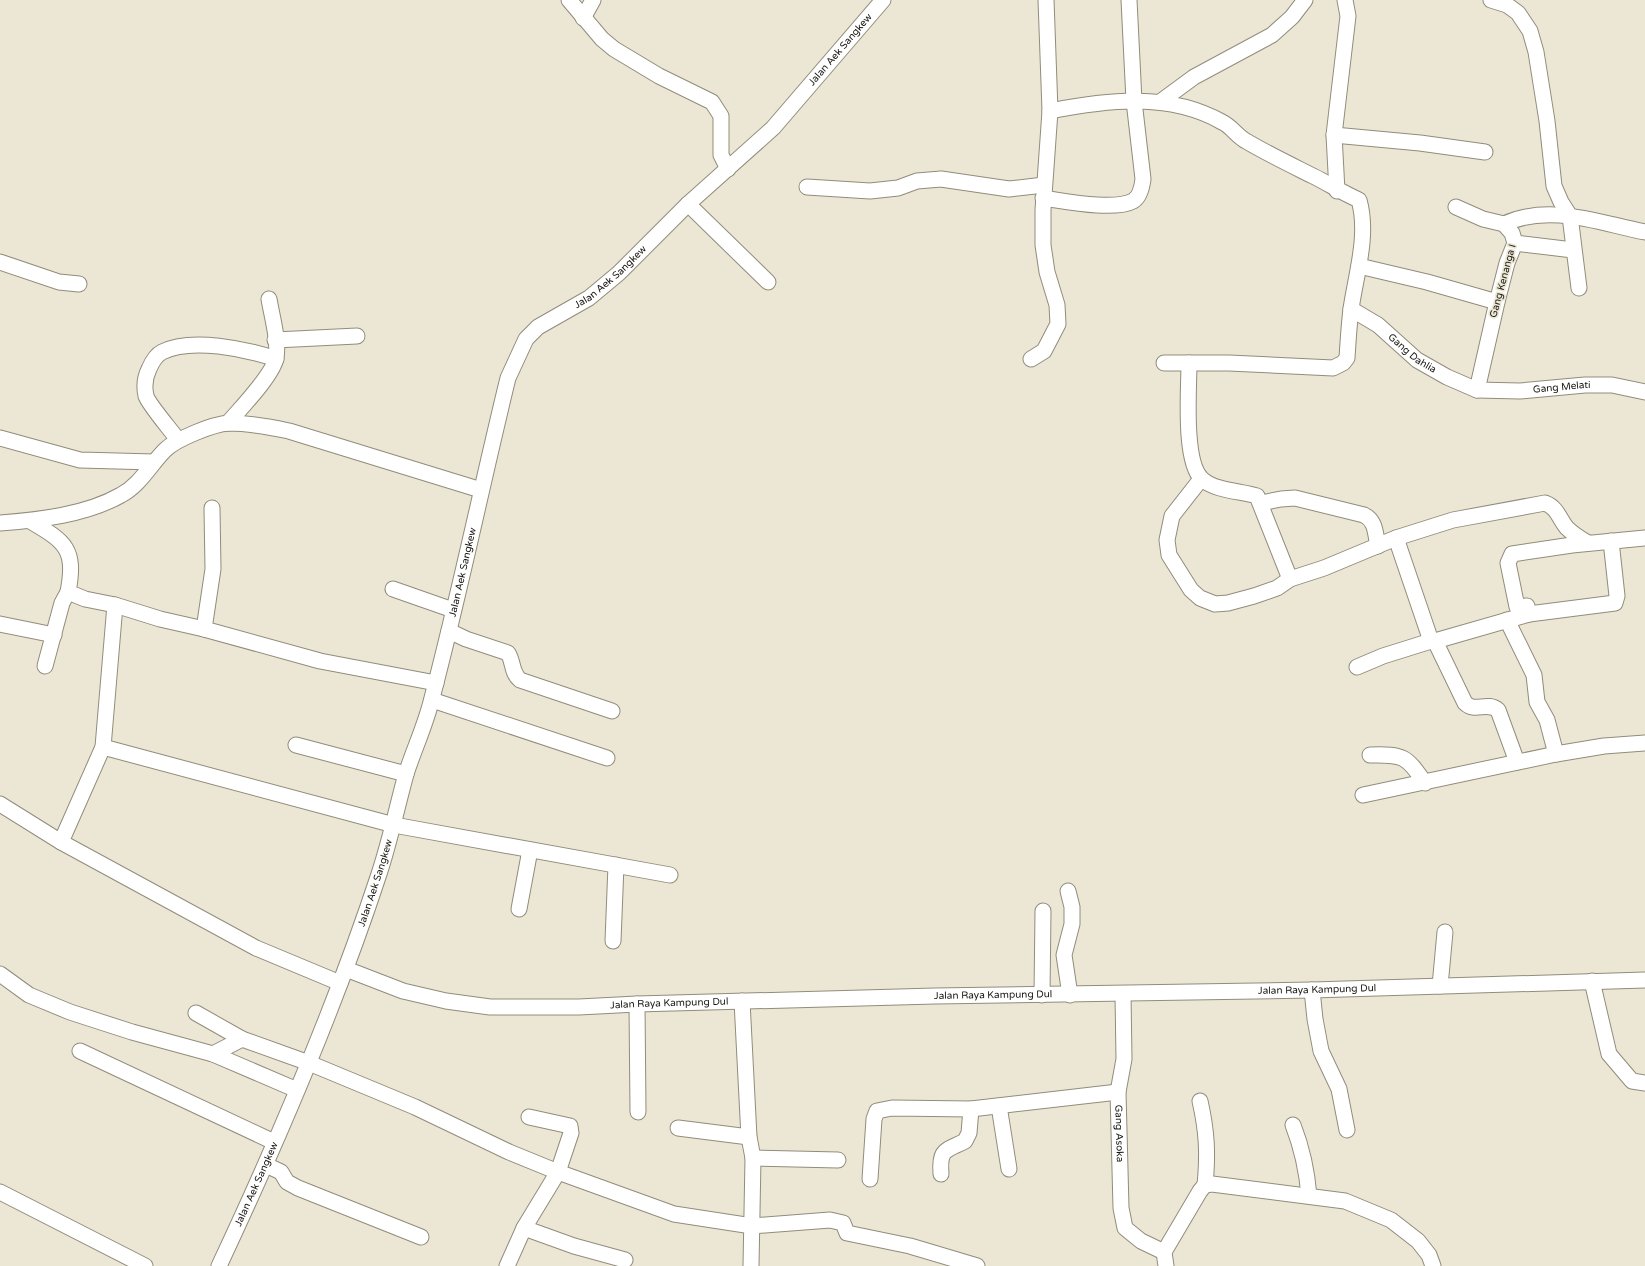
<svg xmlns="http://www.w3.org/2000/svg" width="1645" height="1266" font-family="'Varela Round',sans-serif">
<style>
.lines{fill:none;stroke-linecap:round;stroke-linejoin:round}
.minor-casing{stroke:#918c7b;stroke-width:17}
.minor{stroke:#fff;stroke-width:15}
.labels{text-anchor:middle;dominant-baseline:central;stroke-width:3.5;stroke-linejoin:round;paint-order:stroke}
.street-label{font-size:10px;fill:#17150f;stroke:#ece7d5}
</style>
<rect width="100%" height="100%" fill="#ece7d5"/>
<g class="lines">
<defs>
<g id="minor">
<polyline points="569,0 602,39 614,49 659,76 712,102 721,116 721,155 728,169"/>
<polyline points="1491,0 1507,5 1518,13 1530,31 1536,52 1547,121 1554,186 1561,202 1570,216 1579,288"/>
<polyline points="583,18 593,0"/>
<polyline points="1160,102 1194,77 1272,35 1292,17 1305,0"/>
<path d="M1050,111C1107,100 1169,92 1222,122C1231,126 1237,136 1246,141C1268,154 1291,165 1313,176C1329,184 1343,193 1359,200C1369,235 1356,274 1351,309C1349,325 1348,342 1347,358L1343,363L1333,368L1229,363H1164"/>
<polyline points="1334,135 1420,143 1485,152"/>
<polyline points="807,187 870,191 898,188 917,181 941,179 1009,189 1044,185"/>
<polyline points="1337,191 1334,135 1348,16 1345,0"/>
<path d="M1043,198C1065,201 1114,211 1133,201C1140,197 1142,187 1143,179L1134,101L1129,0"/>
<polyline points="688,204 768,282"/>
<polyline points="1456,207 1483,219 1504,224 1512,233 1515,243 1507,263 1497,302 1477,390"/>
<path d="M1504,224C1550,203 1599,223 1645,232"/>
<polyline points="1515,243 1573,250"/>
<polyline points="0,262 59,282 79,284"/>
<polyline points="1359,266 1427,282 1497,302"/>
<path id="s1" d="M1351,309L1378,325L1417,360L1447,377L1477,390L1520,391L1585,385H1612L1645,392"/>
<polyline points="275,340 357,336"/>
<polyline points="1031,359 1044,351 1058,324 1057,305 1047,272 1043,245 1043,210 1050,111 1046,0"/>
<path d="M1189,363C1189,388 1183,462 1202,479C1215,491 1241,491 1257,496L1290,579"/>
<path d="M228,423C240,409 273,375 276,358C279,340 272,317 269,299"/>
<polyline points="0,438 80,460 154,462"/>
<path d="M178,440C171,430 149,405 146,396C144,387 145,377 149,369C152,362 156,355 162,352C191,337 246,349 276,359"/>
<path d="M1201,479L1172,516L1167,540L1169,555L1191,590L1200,598L1215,604L1228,603L1254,596L1277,588L1290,579L1324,568L1396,538L1453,520L1545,503C1558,508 1559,519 1567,528C1573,534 1581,539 1588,543"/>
<path d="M1261,503L1281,499L1295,498L1364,515C1376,521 1375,533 1378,546"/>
<path d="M30,521C66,542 76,549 68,592L85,599L115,605L160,619L204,629L320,661L436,683"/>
<path d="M0,523C39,520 86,515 121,495C140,485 150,465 165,450C176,439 213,424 229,423C249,423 270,427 289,431L481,490"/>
<polyline points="1396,538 1431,641"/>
<polyline points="393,589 453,610"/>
<polyline points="1529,614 1615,603 1617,596 1611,541"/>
<polyline points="1507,620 1534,675 1537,702 1547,720 1556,754"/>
<polyline points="0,624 54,635"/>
<polyline points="204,629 213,569 212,508"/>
<path d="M449,631L466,639L508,653C514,663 511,672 520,680L612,711"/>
<polyline points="1435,641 1529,614 1527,606 1517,607 1508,563 1512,554 1572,545 1645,538"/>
<polyline points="45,666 62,603 68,592"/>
<path d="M1357,667L1383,656L1431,641H1435L1465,703C1475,713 1487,701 1498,710L1517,762"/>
<polyline points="432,700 607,758"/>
<polyline points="296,745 406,774"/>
<polyline points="103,747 394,825 670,875"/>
<path d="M1370,755C1404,754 1406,756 1425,783"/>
<polyline points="1363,795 1556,754 1604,746 1645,743"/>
<polyline points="0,804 61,842 256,948 340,983"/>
<polyline points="61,842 103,747 115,605"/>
<polyline points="1068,891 1072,907 1072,924 1064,955 1070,995"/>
<polyline points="519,909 530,850"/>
<polyline points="613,941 616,865"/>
<path id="s2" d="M346,969L403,991L446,1001L490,1007H579L637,1004L935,996L1312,990L1645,980"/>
<polyline points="0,974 29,995 70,1012 132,1032 213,1054 297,1090"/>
<polyline points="1592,981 1609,1054 1632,1081 1645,1083"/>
<polyline points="1440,986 1445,932"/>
<polyline points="1312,990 1315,1019 1321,1051 1339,1089 1347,1130"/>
<path id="s3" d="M1123,994L1124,1059L1118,1092L1121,1208L1125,1228L1141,1241L1164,1252"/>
<polyline points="1042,995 1043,911"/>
<polyline points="742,1001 749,1137 753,1158 751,1266"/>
<polyline points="637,1004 638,1112"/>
<polyline points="196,1013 242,1039 309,1063 415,1107 509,1152 558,1172 674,1214 752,1226 830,1220 843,1223 847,1233 910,1246 977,1266"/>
<polyline points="80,1051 274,1142"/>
<polyline points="213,1054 242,1039"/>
<path d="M1200,1101C1207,1132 1208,1154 1205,1185"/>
<polyline points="999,1106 1009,1169"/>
<path d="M1293,1125C1302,1148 1307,1171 1309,1196"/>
<polyline points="678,1128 749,1137"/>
<polyline points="753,1158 838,1160"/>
<polyline points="266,1165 281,1172 287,1182 298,1188 421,1237"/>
<path d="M941,1174C939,1148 946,1151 965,1141L969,1133L971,1109"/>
<polyline points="870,1179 874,1119 877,1111 892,1108 971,1109 1118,1092"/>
<polyline points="0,1192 145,1266"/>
<polyline points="524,1228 574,1246 625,1260"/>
<path id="s4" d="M219,1266C279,1138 335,1008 379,874C390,841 397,807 406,774C414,749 426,724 432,698C460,592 482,484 508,378L526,339L538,327L589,298L619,273L688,204L773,128L883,0"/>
<polyline points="507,1266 524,1228 558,1172 571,1133 570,1126 529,1117"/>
<polyline points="1166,1266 1164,1252 1200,1191 1205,1185 1212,1184 1345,1201 1391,1220 1418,1241 1429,1255 1433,1266"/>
</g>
</defs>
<use href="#minor" class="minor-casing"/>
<use href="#minor" class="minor"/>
</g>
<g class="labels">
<g class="street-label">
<text stroke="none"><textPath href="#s4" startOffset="1409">Jalan Aek Sangkew</textPath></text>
<text stroke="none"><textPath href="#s4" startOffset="1085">Jalan Aek Sangkew</textPath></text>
<text transform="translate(1503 281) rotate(-75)">Gang Kenanga I</text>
<text stroke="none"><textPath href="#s1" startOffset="76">Gang Dahlia</textPath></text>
<text stroke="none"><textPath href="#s1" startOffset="236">Gang Melati</textPath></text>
<text stroke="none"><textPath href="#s4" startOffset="737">Jalan Aek Sangkew</textPath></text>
<text stroke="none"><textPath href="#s4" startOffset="414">Jalan Aek Sangkew</textPath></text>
<text stroke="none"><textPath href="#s2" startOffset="977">Jalan Raya Kampung Dul</textPath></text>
<text stroke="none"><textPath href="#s2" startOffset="653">Jalan Raya Kampung Dul</textPath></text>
<text stroke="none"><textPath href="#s2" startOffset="329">Jalan Raya Kampung Dul</textPath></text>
<text stroke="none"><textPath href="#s3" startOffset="140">Gang Asoka</textPath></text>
<text stroke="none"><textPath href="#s4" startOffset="90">Jalan Aek Sangkew</textPath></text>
</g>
</g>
</svg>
